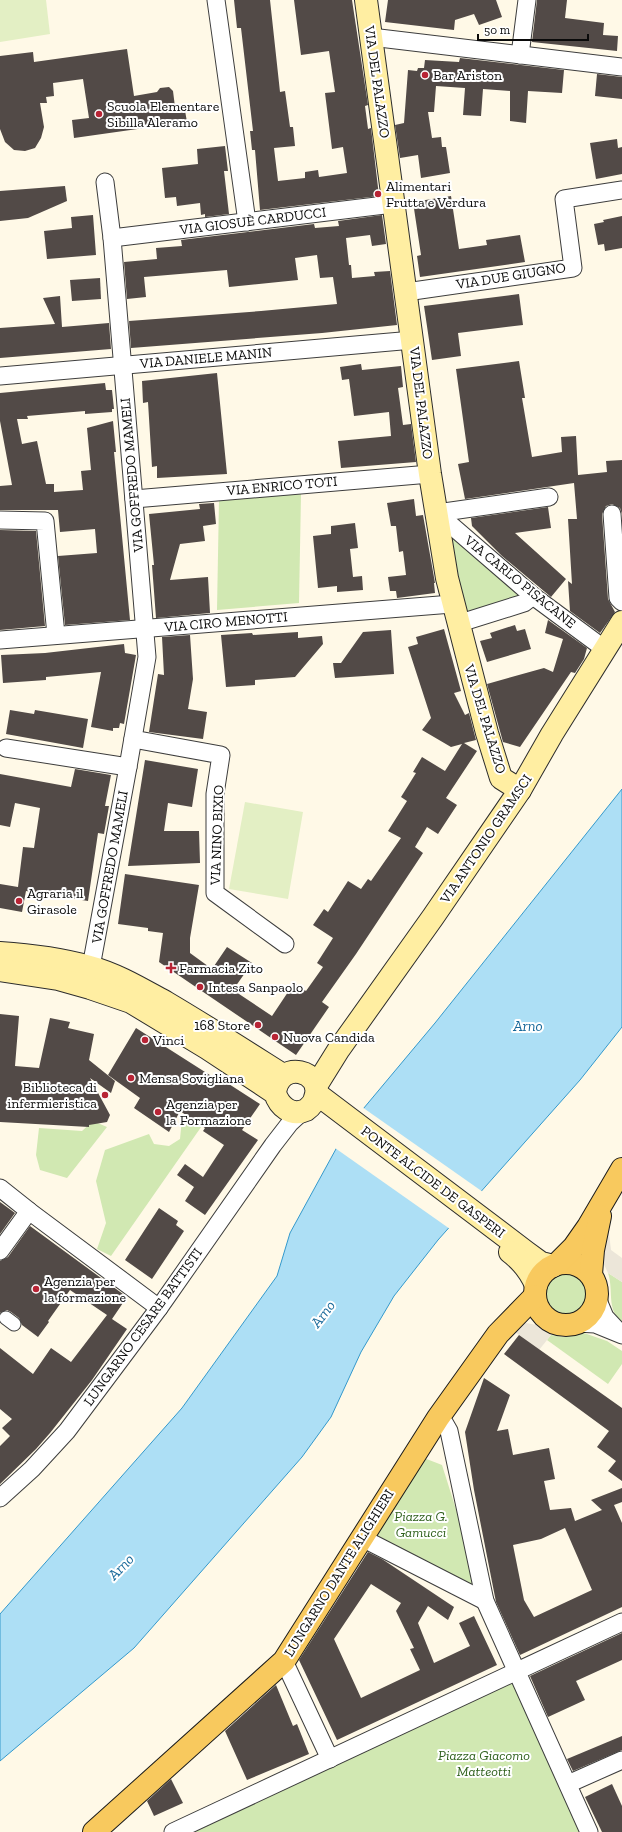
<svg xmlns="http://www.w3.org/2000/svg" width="622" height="1832" font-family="'Zilla Slab',serif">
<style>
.green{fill:#d1e8b2}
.pitch{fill:#e3efc4}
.plaza{fill:#ece6d9}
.water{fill:#addff5;stroke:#3499cc}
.pier{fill:#fff9e7}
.building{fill:#524a47;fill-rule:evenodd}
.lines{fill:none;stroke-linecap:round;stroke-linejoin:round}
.pedestrian-casing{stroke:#3d3d3d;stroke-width:15}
.minor-casing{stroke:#3d3d3d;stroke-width:19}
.secondary-casing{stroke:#2c2c2c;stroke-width:24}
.primary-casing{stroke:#1b1b1b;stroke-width:24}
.pedestrian{stroke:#fff;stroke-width:13}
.minor{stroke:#fff;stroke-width:17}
.secondary{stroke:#ffeea2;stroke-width:22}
.primary{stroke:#f8c95e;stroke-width:22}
.poi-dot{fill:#b82435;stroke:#fff;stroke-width:1.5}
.labels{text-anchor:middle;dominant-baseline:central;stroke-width:4;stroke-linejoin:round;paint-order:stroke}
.poi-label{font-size:14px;fill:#0a0a0a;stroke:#fff;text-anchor:start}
.street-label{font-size:14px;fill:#0a0a0a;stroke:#fff}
.park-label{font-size:14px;font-style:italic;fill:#2f601c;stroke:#fff}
.water-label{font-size:15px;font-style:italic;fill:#166899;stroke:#fff}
</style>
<rect width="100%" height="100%" fill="#fff9e7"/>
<g class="green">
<polygon points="301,494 299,603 217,610 219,500"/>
<polygon points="448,533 525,598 463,615"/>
<polygon points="182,1118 192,1123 206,1120 111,1256 97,1249 106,1223 96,1181 105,1150 149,1134 154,1144 169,1146 180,1139"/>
<polygon points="93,1121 107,1127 67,1178 40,1170 36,1155 39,1128 82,1131"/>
<circle cx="566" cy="1291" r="23"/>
<path d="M608,1273L622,1282V1323C606,1309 614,1291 608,1273Z"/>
<polygon points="584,1333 607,1341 622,1351 622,1364 608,1384 547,1340 551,1335 564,1337"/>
<polygon points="424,1458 442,1465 485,1601 362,1538"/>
<polygon points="518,1671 589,1832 173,1832"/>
</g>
<g class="pitch">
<polygon points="0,0 46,0 50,34 0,42"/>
<polygon points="245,802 303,812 288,899 229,889"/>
</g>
<g class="plaza">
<polygon points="608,1225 611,1250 622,1258 622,1282 608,1273 600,1256"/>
<polygon points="526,1323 537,1325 551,1335 539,1350 511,1329 519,1324"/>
</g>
<polygon class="water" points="622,789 622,1027 580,1080 438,1240 394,1296 361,1352 331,1417 302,1457 134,1648 0,1761 0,1614 182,1408 277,1276 290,1233 348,1127 435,1023"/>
<polygon class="pier" points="362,1107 483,1192 450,1229 335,1148 347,1126"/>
<g class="building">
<polygon points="234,0 270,0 280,92 285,91 290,127 293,127 295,146 274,148 278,181 305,178 305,172 318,170 319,177 347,173 343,147 332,149 325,93 335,92 329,51 301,55 294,0 352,0 368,105 365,106 368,129 371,128 379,196 260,210 255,150 252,150 250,131 253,131 241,28 237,28"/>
<polygon points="388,0 496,0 502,17 479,25 474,14 455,20 454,30 385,22"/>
<polygon points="537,0 567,0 565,18 604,23 603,35 618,36 617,51 532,42"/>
<polygon points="127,49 134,96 157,92 160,88 169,87 173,91 175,107 184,105 187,122 74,138 72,120 89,118 83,79 53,83 54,96 46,97 47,103 40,103 44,127 41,138 35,148 25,151 14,150 5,142 0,129 0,56 33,52 34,62"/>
<polygon points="460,58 564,70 562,93 528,91 526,123 510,121 510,91 483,89 481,116 463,115 465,88 436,86 434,112 428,112 432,138 441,137 442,147 446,147 450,173 421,178 418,155 400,158 395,125 404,123 408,70 417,71 418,68 424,68 425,60 459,62"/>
<polygon points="597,74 622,77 622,99 595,96"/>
<polygon points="617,139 618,148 622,147 622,174 596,179 590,143"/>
<polygon points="225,146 228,171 224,171 229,214 205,217 205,214 201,215 200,203 177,206 176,197 165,198 162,168 198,164 197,149"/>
<polygon points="65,186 67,201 28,218 0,221 0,191"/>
<polygon points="451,196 459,249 487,245 486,240 520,235 525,262 420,277 417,256 421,255 413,202"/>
<polygon points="93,215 96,255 47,259 44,231 72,228 71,217"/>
<polygon points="382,215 386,244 372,246 370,235 346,238 349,265 351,265 352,278 375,276 374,272 390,271 397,325 322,333 131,348 129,321 261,311 337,304 333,277 320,278 317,255 295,258 298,280 229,287 227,270 144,277 146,297 127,299 124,262 157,259 156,248 182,246 181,240 314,224 315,228 339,226 338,221"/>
<polygon points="622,216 622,248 605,251 604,244 598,245 594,224 604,222 603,220"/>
<polygon points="100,278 101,299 72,301 70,280"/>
<polygon points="519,294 523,325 458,333 461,356 432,360 424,306"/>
<polygon points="60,296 62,327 109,323 111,349 0,358 0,328 55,324 43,298"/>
<polygon points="519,361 525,398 522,398 532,457 562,452 561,437 576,436 578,475 607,472 606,461 622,460 622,514 620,508 612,504 606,506 602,514 608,599 615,612 600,633 570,611 568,581 572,584 568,519 577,519 574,483 465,499 458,464 469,462 456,369"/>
<polygon points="361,364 362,370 401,366 403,387 398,388 403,425 411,424 416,462 341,468 338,441 391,436 389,412 354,416 349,379 342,380 340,367"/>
<polygon points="217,373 227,474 157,478 157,466 152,467 148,402 143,403 142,381"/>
<polygon points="105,383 106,390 112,390 114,409 112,409 112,412 85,414 85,411 27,416 28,419 17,419 22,444 37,441 46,484 54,484 54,492 83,490 81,471 91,470 87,428 113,421 116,452 114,452 130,620 65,625 58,556 97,553 95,529 60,532 58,510 0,510 0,486 12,485 0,421 0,393"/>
<polygon points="414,499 416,516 423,515 435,583 434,583 435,593 397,598 396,591 390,591 388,577 406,575 403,551 399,552 396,526 391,526 387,503"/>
<polygon points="214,503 216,524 203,526 205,541 180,544 170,580 208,577 210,613 156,618 152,565 154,565 149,514 200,509 199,504"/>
<polygon points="548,507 551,528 515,533 566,579 551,597 502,556 472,526 471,518"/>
<polygon points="355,523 358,548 350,549 353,577 362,576 363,590 337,592 337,586 318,588 313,536 331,534 331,526"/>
<polygon points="0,530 36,531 45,626 0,630"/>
<polygon points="548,620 587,648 584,659 575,673 571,672 520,747 503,742 487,684 544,668 553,672 563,639 545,633"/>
<polygon points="515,625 517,631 525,629 531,649 487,662 480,641 492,638 490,633"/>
<polygon points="444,629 461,691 454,693 465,715 469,713 476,740 464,743 477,751 446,798 457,805 438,834 427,827 415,847 423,853 356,954 322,1002 329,1007 296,1055 159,962 163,933 148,931 148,928 118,924 125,874 199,885 190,938 190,953 212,969 227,947 252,963 233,990 272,1016 294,983 306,991 323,967 317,963 333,938 313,925 324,909 328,912 348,881 361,889 368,879 371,881 401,838 388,831 407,801 401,797 416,773 413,772 422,757 445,771 462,744 451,747 422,730 431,718 408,647 418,644 416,637"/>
<polygon points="391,630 394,674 335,678 333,663 341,663 363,632"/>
<polygon points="298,632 298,638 322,636 323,644 295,677 255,680 255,685 226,687 221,635 252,633 253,635"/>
<polygon points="190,635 193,679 188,709 207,712 203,739 149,732 158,674 164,675 162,637"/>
<polygon points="124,644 125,653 136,655 124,724 120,723 119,728 113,728 113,731 91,727 101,672 46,677 46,680 3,683 1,655 45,653"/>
<polygon points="10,710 34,714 35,710 88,719 83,748 6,734"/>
<polygon points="145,760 198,769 192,807 168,803 164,831 199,831 200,863 128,866"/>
<polygon points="75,769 111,775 105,806 109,806 104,834 98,833 88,901 26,891 22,912 0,908 0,884 18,887 23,847 34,848 40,808 15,803 10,827 0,825 0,774 71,787"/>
<polygon points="0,1014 19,1016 15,1066 39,1068 50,1018 70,1022 68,1028 94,1034 89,1060 115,1081 111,1093 90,1078 110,1115 107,1122 89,1125 89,1127 0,1122"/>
<polygon points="136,1028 216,1079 218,1077 260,1104 242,1130 258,1140 205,1215 185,1201 194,1187 177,1175 185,1164 203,1177 224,1145 203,1131 205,1128 180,1111 169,1132 134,1108 140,1098 108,1075"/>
<polygon points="0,1202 15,1213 0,1234"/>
<polygon points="159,1208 178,1221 176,1225 184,1231 152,1279 125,1260"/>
<polygon points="30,1226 127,1297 112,1319 127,1329 92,1380 50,1433 36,1449 0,1484 0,1446 10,1436 2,1428 12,1419 0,1409 0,1348 33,1374 51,1348 71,1362 107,1315 70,1290 48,1321 49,1322 38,1337 22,1325 19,1318 11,1312 7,1310 0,1313 0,1261 8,1257"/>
<polygon points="519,1335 622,1408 622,1481 608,1471 616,1461 597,1447 609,1431 504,1354"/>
<path d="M484,1378L510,1395L497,1431L508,1429L513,1455L549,1448L555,1479L544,1481L550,1510L571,1508L575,1521L602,1510L591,1500L622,1488V1502L614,1505L622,1523V1607L520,1655L496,1602L474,1490L465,1432ZM565,1528L592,1590L534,1617L524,1600L513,1545L541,1539Z"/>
<path d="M368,1552L382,1559L454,1607L448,1620L428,1606L418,1623L434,1663L470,1646L459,1623L474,1616L497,1665L337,1740L299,1660ZM371,1584L401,1603L396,1611L414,1648L410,1649L420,1670L361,1698L334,1639Z"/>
<polygon points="622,1633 622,1660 576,1681 585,1700 548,1717 530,1676"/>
<polygon points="276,1685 293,1726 297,1724 309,1754 247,1780 225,1731"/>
<polygon points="622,1736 622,1750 573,1771 567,1759"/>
<polygon points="171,1779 183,1803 154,1816 147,1801"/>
<polygon points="612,1784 622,1806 622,1832 602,1832 585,1797"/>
</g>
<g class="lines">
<defs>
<polyline id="pedestrian" points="6,1318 14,1324"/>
<g id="minor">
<polyline points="216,0 247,222"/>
<polyline points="371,37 622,67"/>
<polyline points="520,55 527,0"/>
<polyline points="112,238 393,204"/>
<polyline points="406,292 573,268 564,199 622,190"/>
<polyline points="0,376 413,340"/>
<polyline points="134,499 430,474"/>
<polyline points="437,513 533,596 606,650"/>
<polyline points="437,513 549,497"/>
<polyline points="612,514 618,598 622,602"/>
<polyline points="0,520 45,521 56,635"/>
<polyline points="457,624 524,603 533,596"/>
<polyline points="0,640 452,604"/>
<polyline points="133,739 221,755 215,794 215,893 285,944"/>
<polyline points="6,748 128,767"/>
<polyline points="91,967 128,767 147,657 112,238 105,182"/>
<polyline points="0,1188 29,1211"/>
<polyline points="0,1251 29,1211 159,1308"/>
<polyline points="597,1298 605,1317 619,1332"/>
<polyline points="576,1323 595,1324 622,1335"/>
<polyline points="438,1418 445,1424 449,1431 485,1601 589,1832"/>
<polyline points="0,1498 32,1469 67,1431 159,1308 273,1145 290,1123 303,1111"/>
<polyline points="362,1538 485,1601"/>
<polyline points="284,1661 330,1759"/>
<polyline points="568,1784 622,1760"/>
<polyline points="173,1832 622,1622"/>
</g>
<g id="secondary">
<polyline points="366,0 430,474 447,578 487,733 501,778 520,790"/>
<path d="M0,953C30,955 61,959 90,967C117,974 143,990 167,1003C206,1026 245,1051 283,1075"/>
<path d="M0,970L58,979L90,988L131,1002L207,1048L275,1093C279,1106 291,1117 306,1110C310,1107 314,1103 315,1098C325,1071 279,1058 275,1093"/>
<polyline points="316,1086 339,1049 433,917 520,790 552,734 622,622"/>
<polyline points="317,1094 526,1252 541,1263 553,1266"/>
<path d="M510,1252C522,1261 530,1271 536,1285"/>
</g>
<g id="primary">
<circle cx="566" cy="1294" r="31"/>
<polyline points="558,1263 574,1247 588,1227 622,1169"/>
<polyline points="591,1274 593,1250 600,1216"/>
<polyline points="94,1832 284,1661 438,1418 498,1334 535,1296"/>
</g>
</defs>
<use href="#pedestrian" class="pedestrian-casing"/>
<use href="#minor" class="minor-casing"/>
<use href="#secondary" class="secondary-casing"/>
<use href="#primary" class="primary-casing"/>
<use href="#pedestrian" class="pedestrian"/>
<use href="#minor" class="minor"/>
<use href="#secondary" class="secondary"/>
<use href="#primary" class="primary"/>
</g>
<g class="poi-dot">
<circle cx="425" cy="75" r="4"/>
<circle cx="99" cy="114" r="4"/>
<circle cx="378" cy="194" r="4"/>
<circle cx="19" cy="901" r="4"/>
<path d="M169 962h4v4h4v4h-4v4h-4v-4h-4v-4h4z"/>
<circle cx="200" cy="987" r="4"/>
<circle cx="258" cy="1025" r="4"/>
<circle cx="275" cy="1037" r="4"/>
<circle cx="145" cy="1040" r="4"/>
<circle cx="131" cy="1078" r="4"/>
<circle cx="105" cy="1095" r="4"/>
<circle cx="158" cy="1112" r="4"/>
<circle cx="36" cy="1289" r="4"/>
</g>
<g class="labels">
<g class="poi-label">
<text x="433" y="75">Bar Ariston</text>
<text x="107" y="106">Scuola Elementare<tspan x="107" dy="16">Sibilla Aleramo</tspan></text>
<text x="386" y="186">Alimentari<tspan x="386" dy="16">Frutta e Verdura</tspan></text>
<text x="27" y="893">Agraria il<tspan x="27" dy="16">Girasole</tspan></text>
<text x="179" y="968">Farmacia Zito</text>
<text x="208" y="987">Intesa Sanpaolo</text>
<text x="250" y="1025" text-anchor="end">168 Store</text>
<text x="283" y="1037">Nuova Candida</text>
<text x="153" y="1040">Vinci</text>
<text x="139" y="1078">Mensa Sovigliana</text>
<text x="97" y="1087" text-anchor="end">Biblioteca di<tspan x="97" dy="16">infermieristica</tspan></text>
<text x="166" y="1104">Agenzia per<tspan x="166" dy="16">la Formazione</tspan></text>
<text x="44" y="1281">Agenzia per<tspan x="44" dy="16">la formazione</tspan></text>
</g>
<g class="street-label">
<text transform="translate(377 82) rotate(82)">VIA DEL PALAZZO</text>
<text transform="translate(253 221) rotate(-7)">VIA GIOSUÈ CARDUCCI</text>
<text transform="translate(511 276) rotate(-9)">VIA DUE GIUGNO</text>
<text transform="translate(206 358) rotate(-5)">VIA DANIELE MANIN</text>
<text transform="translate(421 403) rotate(83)">VIA DEL PALAZZO</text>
<text transform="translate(132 475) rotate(-95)">VIA GOFFREDO MAMELI</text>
<text transform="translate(282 486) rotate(-5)">VIA ENRICO TOTI</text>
<text transform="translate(520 582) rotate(39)">VIA CARLO PISACANE</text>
<text transform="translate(226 622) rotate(-5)">VIA CIRO MENOTTI</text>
<text transform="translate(485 719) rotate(73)">VIA DEL PALAZZO</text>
<text transform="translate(217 835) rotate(-88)">VIA NINO BIXIO</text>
<text transform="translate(486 839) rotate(-56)">VIA ANTONIO GRAMSCI</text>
<text transform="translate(110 867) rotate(-80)">VIA GOFFREDO MAMELI</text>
<text transform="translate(433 1182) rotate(37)">PONTE ALCIDE DE GASPERI</text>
<text transform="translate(143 1327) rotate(-54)">LUNGARNO CESARE BATTISTI</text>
<text transform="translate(339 1573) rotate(-58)">LUNGARNO DANTE ALIGHIERI</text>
</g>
<g class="park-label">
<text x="421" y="1516">Piazza G.<tspan x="421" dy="16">Gamucci</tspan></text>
<text x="484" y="1755">Piazza Giacomo<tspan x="484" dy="16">Matteotti</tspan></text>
</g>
<g class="water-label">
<text x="528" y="1026">Arno</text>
<text transform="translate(323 1314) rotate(-53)">Arno</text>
<text transform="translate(121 1567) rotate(-46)">Arno</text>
</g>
</g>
<path d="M478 34v6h110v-6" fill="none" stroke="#0a0a0a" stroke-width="2"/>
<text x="484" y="34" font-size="12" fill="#0a0a0a" stroke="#ffffff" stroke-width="3" paint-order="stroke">50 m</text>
</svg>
